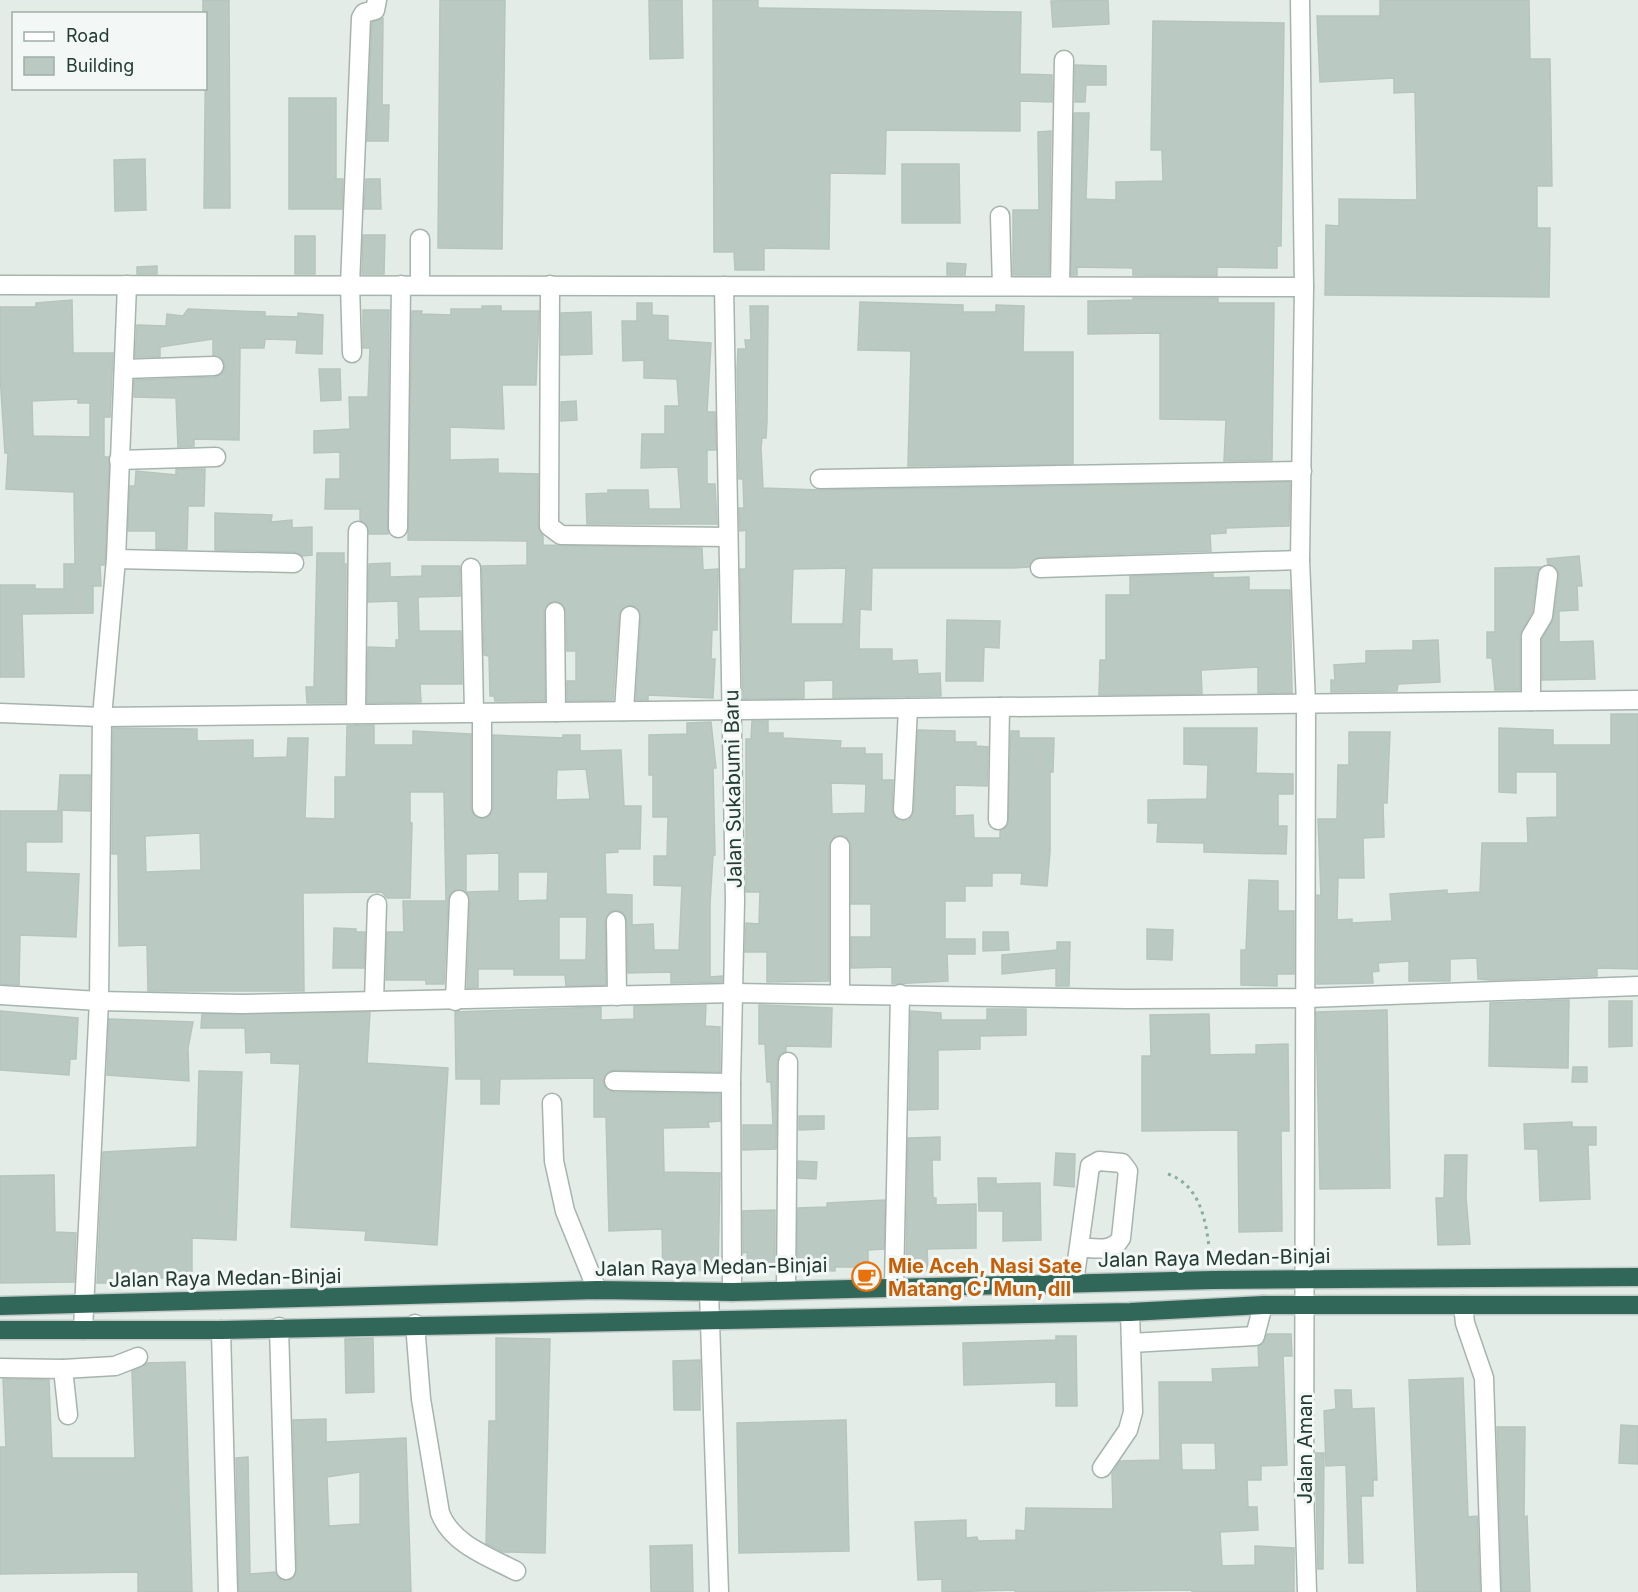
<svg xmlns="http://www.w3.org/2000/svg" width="1638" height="1592" font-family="Inter,sans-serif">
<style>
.building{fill:#bbc9c3;stroke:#b5c5be;stroke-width:1.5;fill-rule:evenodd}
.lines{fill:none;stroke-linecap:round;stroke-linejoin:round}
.minor-casing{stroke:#a6b4ae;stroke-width:21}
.highway-casing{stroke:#c1c8c6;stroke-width:21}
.path{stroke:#85ae9f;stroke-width:3;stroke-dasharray:3 4.5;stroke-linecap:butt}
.minor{stroke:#fff;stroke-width:18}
.highway{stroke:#316759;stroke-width:18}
.labels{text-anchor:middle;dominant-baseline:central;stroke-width:6;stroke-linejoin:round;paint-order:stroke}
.street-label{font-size:20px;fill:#233c34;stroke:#f3f8f6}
.food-label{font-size:20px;font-weight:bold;fill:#c56008;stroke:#f3f8f6;text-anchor:start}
</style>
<rect width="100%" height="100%" fill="#e3ece7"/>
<g class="building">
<polygon points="203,0 229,0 230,208 204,208 206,14 203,14"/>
<polygon points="440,0 505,0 502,249 438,248"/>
<polygon points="649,0 682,0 683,58 650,59"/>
<polygon points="713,0 758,0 758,8 1021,12 1020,74 1052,75 1052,102 1020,101 1020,131 886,130 885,174 830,173 829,249 764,248 764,270 735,270 734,252 714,252"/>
<polygon points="1108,0 1109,24 1053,27 1051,1"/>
<polygon points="1380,0 1529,0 1530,59 1550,59 1552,186 1537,186 1537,228 1550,228 1549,297 1325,295 1326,225 1339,226 1339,199 1417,200 1415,92 1394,93 1394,78 1320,82 1317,16 1380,16"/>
<polygon points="383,18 382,105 389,105 388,141 367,141 372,22"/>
<polygon points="1153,21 1284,23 1281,246 1277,246 1277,268 1217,267 1217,276 1133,275 1133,268 1077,267 1077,275 1071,275 1074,113 1089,113 1086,199 1116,200 1116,182 1163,181 1162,150 1151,150"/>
<polygon points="1075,65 1106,66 1106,85 1086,85 1085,102 1075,102"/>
<polygon points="289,98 336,98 336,179 343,179 342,209 289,209"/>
<polygon points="1051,131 1049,275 1013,275 1013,210 1039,210 1038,132"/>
<polygon points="145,159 146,210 115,211 114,160"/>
<polygon points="902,164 959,164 960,223 902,223"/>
<polygon points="366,179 380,179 381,209 364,209"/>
<polygon points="363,235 385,235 384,274 362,274"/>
<rect x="295" y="236" width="20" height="38"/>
<polygon points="947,263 966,264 965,275 947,275"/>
<polygon points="157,266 157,274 137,274 137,267"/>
<polygon points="1133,298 1218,298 1218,303 1274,303 1272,460 1224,461 1226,420 1160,419 1160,333 1088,334 1088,301 1133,300"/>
<path d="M72,300L73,353H113L110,417H104V457H109V463L105,558L104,565H100L101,586H93V613L22,614L24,677H0V585H35V589H64V564H75L74,492L6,489L8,453H5L0,375V307H36V303ZM78,399V403H90V437L33,436L32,401Z"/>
<polygon points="860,302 963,305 963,312 996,312 996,305 1024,306 1023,352 1073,352 1073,464 908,466 911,351 858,350"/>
<polygon points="637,303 652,303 652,315 668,316 668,340 711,343 707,412 715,412 716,450 707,450 707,484 715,484 717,524 587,524 586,494 608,493 608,490 648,490 649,509 681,509 678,467 641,468 642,434 665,434 665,406 679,406 677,379 644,378 644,360 623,361 622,321 637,321"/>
<polygon points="482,306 501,306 501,311 539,311 536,385 502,385 504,429 450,427 450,460 498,459 498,473 538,474 538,526 543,536 543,545 702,548 703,570 718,569 717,630 712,630 711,659 715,659 713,698 648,695 648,700 636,700 641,617 637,607 630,605 621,609 619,615 613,700 567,701 567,681 576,681 576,651 567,651 566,611 561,603 555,601 549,603 544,612 545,701 495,701 494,696 490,696 489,656 484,655 482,566 527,565 527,541 408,540 412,311 422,311 421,314 451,315 451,309 482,309"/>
<path d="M750,306H768L767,421L766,438H762L761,448L763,488L820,490L1290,482L1289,526L1226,528V533L1210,534L1211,551L1040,557L1034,559L1029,567L1012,568H872L871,610L860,609L859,649H892V661L917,660L918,674L940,673L941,696L833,698V680L804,681V698L743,699L740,569H746V530L740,531L739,508H744L743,479H739L737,370L738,349H746L745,340H751ZM846,568L843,624H791L793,569Z"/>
<polygon points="188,309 265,312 265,316 298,317 298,313 323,315 322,354 296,353 297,340 265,339 264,348 240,348 239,440 194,439 194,446 178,447 176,398 134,397 134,380 215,377 224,372 224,361 213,355 213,339 160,347 160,357 135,357 137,325 166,326 167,314 183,316"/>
<polygon points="363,310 389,310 388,534 369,534 367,525 360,520 360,509 325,509 326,479 340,479 340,452 314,453 314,431 350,429 349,397 368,397 370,348 363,348"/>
<polygon points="591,312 592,354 561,355 561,313"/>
<polygon points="319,369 340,369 341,400 321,401"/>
<polygon points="576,401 577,420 561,421 561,402"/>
<polygon points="176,469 205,469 204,506 188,506 187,549 156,549 156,531 128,531 130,486 135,486 136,471 176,475"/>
<polygon points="215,513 272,515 271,522 292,520 292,528 312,527 312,555 302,556 294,552 215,550"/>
<polygon points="317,553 344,553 344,564 346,564 345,703 307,703 306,687 314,687"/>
<polygon points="1579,556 1582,586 1577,586 1578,610 1559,611 1559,642 1593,641 1595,679 1542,680 1542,639 1554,618 1559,576 1558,570 1548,564 1547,559"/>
<polygon points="390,563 390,577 422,576 422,566 460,566 460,596 418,597 419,631 461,631 462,684 420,684 421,702 367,703 368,647 396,648 396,640 399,640 398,601 368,602 369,564"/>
<polygon points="1541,567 1537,574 1532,612 1520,635 1520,690 1495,690 1492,658 1487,658 1487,632 1495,632 1495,568"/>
<polygon points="1213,574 1213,578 1249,577 1249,590 1290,590 1292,693 1258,693 1258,667 1201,670 1202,694 1099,695 1100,660 1106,660 1106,595 1130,595 1130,576"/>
<polygon points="947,620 1000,621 999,648 984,647 983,681 946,681"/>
<polygon points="1438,640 1440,682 1398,684 1397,691 1331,692 1331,680 1335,680 1334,665 1366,663 1366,651 1413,650 1413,641"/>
<polygon points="1611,714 1638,714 1638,969 1597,968 1597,976 1491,980 1478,979 1477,958 1450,959 1450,981 1409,981 1409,961 1378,963 1379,971 1372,972 1373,983 1317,984 1317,895 1321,896 1318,819 1337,819 1338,765 1349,765 1349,732 1390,732 1387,803 1383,803 1384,837 1363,838 1364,878 1338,878 1337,920 1352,919 1352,923 1392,921 1390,894 1447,890 1447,894 1480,892 1482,843 1528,843 1527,818 1557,817 1557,772 1516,772 1516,793 1499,792 1499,728 1553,730 1553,745 1611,745"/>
<path d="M752,721H768V733H783V738L841,741L840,748H865V754H882V780H893L892,810L893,816L902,821L909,820L914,811L918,730L955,731V742H976V746L988,747L987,786L955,785V816L973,815L974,838H1000V831L1008,825L1011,731H1019V738H1054L1053,772H1050V852L1047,886L1021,884L1022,873H992V886H965V901H945V939H975V954H947L948,981L892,984V967L851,968V937H871V904H851V845L845,836H835L829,846V981L767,982V952H745L746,923L759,924L760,892H746V739H751ZM831,783L866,784L865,813L832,814Z"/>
<path d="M711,722L716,768H713L715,855H713L710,904V977L722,976V982L671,983V972L628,973L627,920L622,912L615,910L610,912L605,921L606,985L566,986L565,975H514V969H478V987L467,988L470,900L467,892L499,891V853L466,854V892L454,890L448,899L444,984H426V980H386L387,932H404L403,901H446L444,792H410V823H412L410,898H387L382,892L303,893L304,991H148L147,945L119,946L118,854H112L113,728L197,729V741L253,740V758L287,757L288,738H308L305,818L335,819V777H346L347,726L374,725V745H413V731L471,734V808L473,814L481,819L488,817L493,809V735L563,738V735H580V751L621,750L624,806H641L640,849H617L618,852L605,853L606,894L632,895V925L653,924L654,950H679L682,886L654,885V856H667L668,817H653V775H649V735L687,734V723ZM586,769L590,799L556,800L557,770ZM200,833L201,870L146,872L145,836ZM518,872H548L547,900L518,901ZM559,917H587L586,960H559Z"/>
<polygon points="1184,728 1257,728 1256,773 1293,774 1293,794 1278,794 1278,826 1287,826 1286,854 1204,852 1204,843 1157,842 1158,823 1148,823 1148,800 1207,799 1208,765 1184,764"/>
<polygon points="60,775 90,775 90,811 58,810"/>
<polygon points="0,811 62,811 62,842 26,842 26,872 79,874 76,937 20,935 19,985 0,984"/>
<polygon points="1249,880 1278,881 1278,911 1294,911 1294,974 1277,974 1277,986 1241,985 1241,950 1246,950"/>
<polygon points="334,928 356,929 356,932 365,932 364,968 333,968"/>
<polygon points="1147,929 1173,930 1172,960 1147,959"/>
<polygon points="983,932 1008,932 1009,950 983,951"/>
<polygon points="1057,942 1070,942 1069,986 1056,986 1056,968 1002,974 1002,955 1057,950"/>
<polygon points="1569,1000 1568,1068 1489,1066 1490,1003"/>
<polygon points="1609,1001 1632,1001 1632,1046 1609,1047"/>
<polygon points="706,1005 705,1026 720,1027 720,1072 614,1070 608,1072 603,1080 605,1087 614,1092 720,1094 720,1121 708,1122 709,1127 663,1128 664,1172 720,1173 718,1270 683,1271 683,1275 663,1276 662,1229 609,1231 606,1117 594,1117 594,1078 500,1079 499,1104 481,1104 481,1079 456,1079 455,1012 601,1007 601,1020 634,1019 634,1006"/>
<polygon points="759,1005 832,1008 831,1047 786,1046 786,1051 779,1056 777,1062 776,1149 743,1150 743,1125 773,1125 771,1082 767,1082 765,1044 759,1044"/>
<polygon points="987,1009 1026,1009 1026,1035 980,1036 980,1049 938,1050 938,1109 909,1110 911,1011 941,1013 941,1020 987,1020"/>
<polygon points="1387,1010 1390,1188 1320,1189 1316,1012"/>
<polygon points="0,1011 78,1018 76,1059 70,1059 69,1075 0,1070"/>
<polygon points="370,1012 367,1063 448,1068 437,1245 365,1240 366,1231 291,1227 300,1064 271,1063 271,1052 246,1053 245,1028 201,1028 202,1014"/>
<polygon points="1209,1014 1210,1055 1256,1054 1256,1045 1288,1044 1289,1131 1281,1131 1282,1231 1239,1232 1238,1130 1142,1131 1142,1056 1151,1056 1150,1015"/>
<polygon points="109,1019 193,1022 188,1048 189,1081 107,1075"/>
<polygon points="1573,1067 1587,1067 1587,1082 1572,1082"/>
<polygon points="199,1071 242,1072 236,1240 192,1238 192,1278 130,1278 130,1283 97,1283 103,1152 197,1147"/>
<polygon points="799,1116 824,1116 824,1129 799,1130"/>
<polygon points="1572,1122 1572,1127 1596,1127 1596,1145 1588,1145 1590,1199 1540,1201 1538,1149 1525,1149 1524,1124"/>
<polygon points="940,1137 940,1160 932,1160 933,1198 936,1198 936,1205 976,1204 976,1248 927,1249 928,1271 906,1271 908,1138"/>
<polygon points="1056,1153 1075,1154 1074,1187 1054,1185"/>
<polygon points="1445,1155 1467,1155 1466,1197 1470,1244 1438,1245 1436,1198 1444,1198"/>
<polygon points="798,1161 817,1162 816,1179 798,1178"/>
<polygon points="54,1175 55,1232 76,1233 74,1282 0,1283 0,1176"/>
<polygon points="978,1178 996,1178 996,1184 1040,1183 1041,1240 1003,1241 1003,1211 979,1211"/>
<polygon points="885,1200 884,1249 868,1250 868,1267 835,1267 835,1271 797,1270 798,1208 827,1207 827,1203"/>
<polygon points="775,1210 775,1269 748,1269 747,1252 743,1253 743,1211"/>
<path d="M1267,1334H1291L1292,1356H1283L1287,1465L1261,1466V1480H1247L1248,1507H1257L1258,1530L1220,1532L1222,1566L1255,1565V1546L1294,1548V1592H1192V1590L1015,1592V1590L942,1592V1579L918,1580L915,1522L966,1520V1538L977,1537L978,1541L1016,1540V1530L1025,1531L1026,1508L1113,1509L1112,1474L1120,1461L1160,1460L1159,1382H1213L1212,1369L1259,1367L1258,1346L1263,1344ZM1181,1443H1215L1216,1470H1182Z"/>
<polygon points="1056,1336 1076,1336 1077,1406 1056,1406 1056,1382 964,1385 963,1343 1056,1340"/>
<polygon points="373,1338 374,1392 346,1393 345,1339"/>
<polygon points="496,1338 550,1339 545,1553 503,1552 486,1544 489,1421 496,1421"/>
<polygon points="700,1360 700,1410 674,1410 673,1361"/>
<polygon points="185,1362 192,1592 138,1592 138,1572 0,1574 0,1447 6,1447 3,1379 49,1380 52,1458 135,1458 132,1371 147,1363"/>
<polygon points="1463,1378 1468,1517 1477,1516 1480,1592 1417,1592 1409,1380"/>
<polygon points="1335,1390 1351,1390 1352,1409 1374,1408 1377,1480 1373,1480 1373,1496 1361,1496 1363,1563 1349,1563 1346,1465 1326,1466 1324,1411 1336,1409"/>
<path d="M326,1419V1442L406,1438L411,1592H239L236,1458L248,1457L250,1574L275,1572L281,1580H291L297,1570L293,1420ZM360,1472V1524L329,1526L327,1477Z"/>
<polygon points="846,1420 849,1551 739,1553 737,1423"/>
<polygon points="1621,1425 1638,1426 1638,1464 1619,1463"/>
<polygon points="1497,1427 1525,1427 1524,1517 1527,1516 1530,1592 1502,1592"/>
<polygon points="1315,1453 1324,1453 1323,1569 1318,1569"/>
<polygon points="692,1545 693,1592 651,1592 650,1546"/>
</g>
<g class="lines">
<defs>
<g id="minor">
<polyline points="1300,0 1304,287 1300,560 1306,704 1304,1487 1307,1592"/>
<polyline points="1000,216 1002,286"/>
<polyline points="0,285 1304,287"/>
<polyline points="420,285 420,239"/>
<polyline points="550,285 549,526 561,535 728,537"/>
<polyline points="724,286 735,901 731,1083 732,1292"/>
<polyline points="1060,286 1064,60"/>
<polyline points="352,353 350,285 361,18 364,13 375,10 377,0"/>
<polyline points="124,369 214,366"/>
<polyline points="119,460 216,457"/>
<polyline points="820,479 1302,471"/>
<polyline points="398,528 401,285"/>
<polyline points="116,559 294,563"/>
<polyline points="471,568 474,713"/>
<polyline points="1040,568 1300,560"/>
<polyline points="555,612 556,712"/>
<polyline points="1531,701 1531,636 1543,616 1548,575"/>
<polyline points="624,711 630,616"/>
<polyline points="0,713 102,717 1638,700"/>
<polyline points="482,713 482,808"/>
<polyline points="356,714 358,531"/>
<polyline points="903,810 908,708"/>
<polyline points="998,820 1000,707"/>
<polyline points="616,921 617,996"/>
<polyline points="840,994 840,846"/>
<polyline points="0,995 99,1001 242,1004 734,993 1127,999 1307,998 1638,986"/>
<polyline points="374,1001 377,904"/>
<polyline points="455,1001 459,900"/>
<polyline points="614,1081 731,1083"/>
<polyline points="552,1103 554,1161 565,1211 597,1290"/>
<path d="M1074,1283L1090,1166L1099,1161L1122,1163L1128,1171L1121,1238C1113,1253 1094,1248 1079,1247"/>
<polyline points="894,1286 900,994"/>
<polyline points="786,1290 788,1062"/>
<polyline points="709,1292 719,1592"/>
<polyline points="1463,1305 1465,1323 1484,1378 1491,1592"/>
<path d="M415,1324L421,1399L440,1513C452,1544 487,1556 516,1571"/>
<polyline points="279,1327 286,1570"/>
<polyline points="83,1330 99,1001 102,717 116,559 127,285"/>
<polyline points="221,1330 228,1592"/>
<polyline points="1131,1343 1255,1336 1263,1305"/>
<polyline points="0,1368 63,1369 68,1415"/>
<polyline points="63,1369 115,1366 138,1357"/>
<polyline points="1102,1468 1128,1430 1133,1412 1130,1312"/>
</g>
<g id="highway">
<polyline points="0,1306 597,1290 732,1292 1213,1280 1638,1277"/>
<polyline points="0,1330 221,1330 1130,1312 1263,1305 1638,1305"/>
</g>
</defs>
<use href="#minor" class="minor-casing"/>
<use href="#highway" class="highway-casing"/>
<path class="path" d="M1168,1174C1205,1187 1207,1231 1211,1264"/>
<use href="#minor" class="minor"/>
<use href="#highway" class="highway"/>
</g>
<defs>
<symbol id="cafe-ring" viewBox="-11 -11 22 22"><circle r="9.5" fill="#f3f8f6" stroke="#e8710a" stroke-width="1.5"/><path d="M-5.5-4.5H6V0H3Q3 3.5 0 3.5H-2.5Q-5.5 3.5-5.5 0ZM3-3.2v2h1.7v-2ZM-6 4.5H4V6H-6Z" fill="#e8710a"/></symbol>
</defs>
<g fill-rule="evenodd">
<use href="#cafe-ring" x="850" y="1260" width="33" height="33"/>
</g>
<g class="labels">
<g class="street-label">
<text transform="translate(733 789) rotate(-91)">Jalan Sukabumi Baru</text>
<text transform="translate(1214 1258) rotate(-1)">Jalan Raya Medan-Binjai</text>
<text transform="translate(711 1267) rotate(-1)">Jalan Raya Medan-Binjai</text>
<text transform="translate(225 1278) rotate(-1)">Jalan Raya Medan-Binjai</text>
<text transform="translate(1305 1449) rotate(-90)">Jalan Aman</text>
</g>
<g class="food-label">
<text x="888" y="1266">Mie Aceh, Nasi Sate<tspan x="888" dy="23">Matang C' Mun, dll</tspan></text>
</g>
</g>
<rect x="12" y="12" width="195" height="78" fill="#f3f8f6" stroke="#a0ada8" stroke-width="1.5"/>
<rect x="24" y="32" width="30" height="9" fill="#ffffff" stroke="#a0ada8" stroke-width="1.5"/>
<text x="66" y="42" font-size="18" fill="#233c34">Road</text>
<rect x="24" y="57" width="30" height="18" fill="#bbc9c3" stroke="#a0ada8" stroke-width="1.5"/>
<text x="66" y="72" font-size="18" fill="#233c34">Building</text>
</svg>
